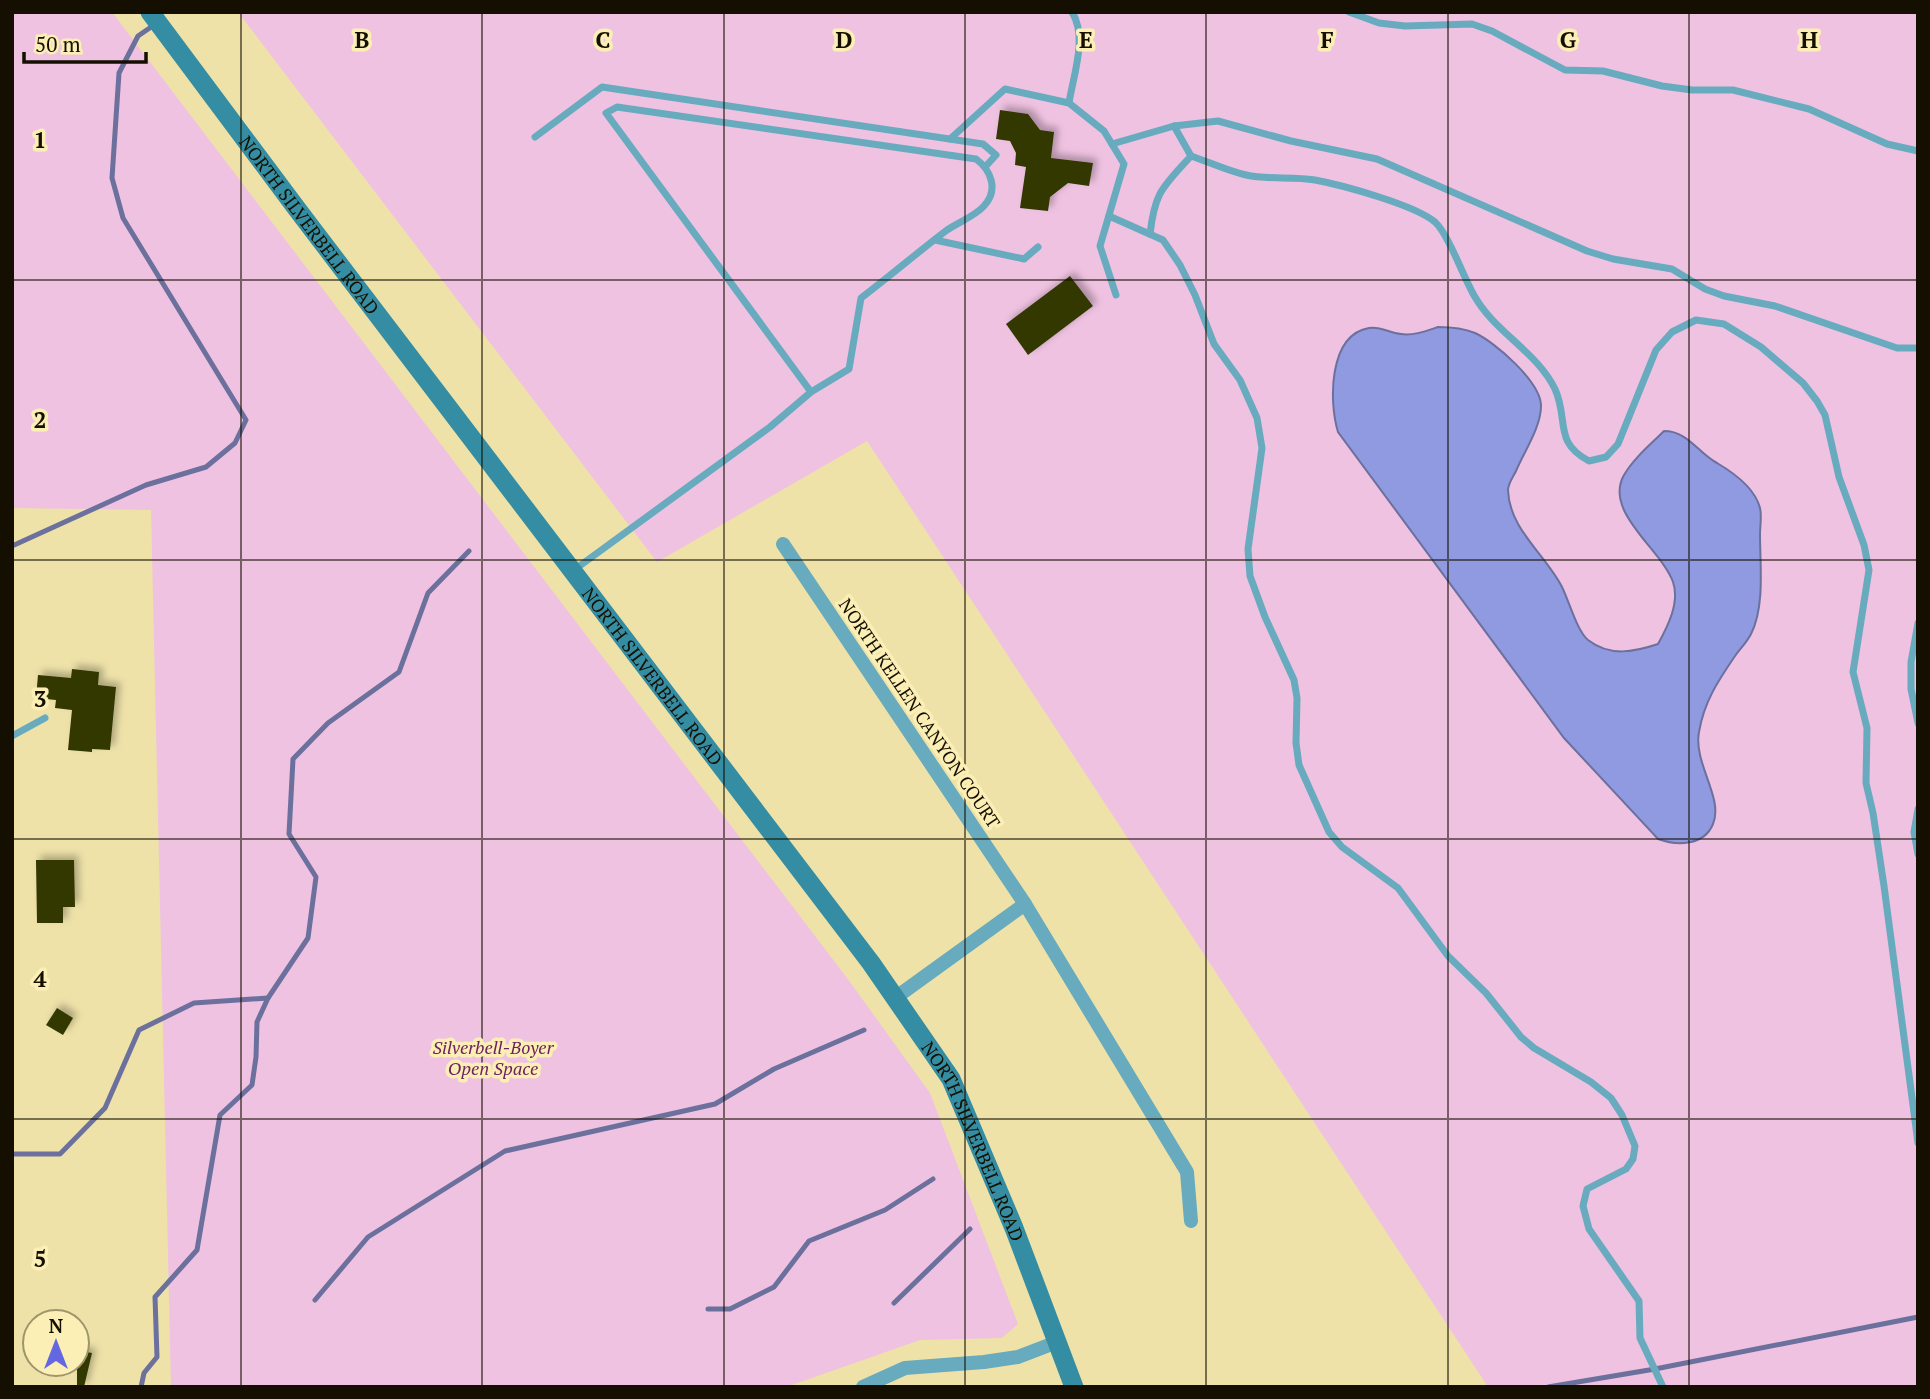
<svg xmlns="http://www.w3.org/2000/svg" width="1930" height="1399" font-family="'PT Serif',serif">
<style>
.green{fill:#efc2e1}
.water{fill:#909ae0;stroke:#6b709d;stroke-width:2}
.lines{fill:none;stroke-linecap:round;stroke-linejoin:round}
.stream{stroke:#6b709d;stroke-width:5}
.building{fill:#313800;filter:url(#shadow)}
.lane{stroke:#68abbe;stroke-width:7}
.street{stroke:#68abbe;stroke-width:14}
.secondary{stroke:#348da3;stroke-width:19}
.grid{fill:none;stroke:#140f00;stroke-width:2;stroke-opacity:0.55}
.labels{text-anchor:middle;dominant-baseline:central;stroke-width:7;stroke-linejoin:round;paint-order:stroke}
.street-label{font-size:18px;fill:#140f00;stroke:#fbefb6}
.park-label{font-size:18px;font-style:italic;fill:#6f205e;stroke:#fbefb6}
.grid-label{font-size:23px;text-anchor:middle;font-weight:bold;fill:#140f00;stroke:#fbefb6;stroke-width:7;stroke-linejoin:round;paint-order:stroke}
</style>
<defs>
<filter id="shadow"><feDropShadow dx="4.5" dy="-4.5" stdDeviation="3.5" flood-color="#0004"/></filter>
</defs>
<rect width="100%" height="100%" fill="#eee2a9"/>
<g class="green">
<polygon points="12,12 112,12 850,982 930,1093 1018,1324 1002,1338 920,1340 786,1387 171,1387 151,510 12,508"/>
<polygon points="238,12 1918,12 1918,1387 1488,1387 867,441 657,562"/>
</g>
<path class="water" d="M1438,327C1451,327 1463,328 1475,333C1495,342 1541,382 1541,406C1541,427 1524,452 1516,471C1513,477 1508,484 1508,490C1509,529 1546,555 1562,587C1569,601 1577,631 1588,640C1610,657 1634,652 1658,644C1668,626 1680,602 1673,582C1662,550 1603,512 1624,475C1634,458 1650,445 1664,431C1688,431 1698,453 1717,463C1734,473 1755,488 1760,508C1762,516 1760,526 1760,534C1760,566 1765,606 1751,634C1747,642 1740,649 1735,656C1718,681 1704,702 1699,732C1693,763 1724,798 1713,824C1704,846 1677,846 1658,839L1564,738L1338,432C1329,403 1328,335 1369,328C1381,326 1389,333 1401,334C1413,336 1426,331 1438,327Z"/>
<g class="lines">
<g class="stream">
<polyline points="12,546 146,485 206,467 235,443 246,420 123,218 112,178 119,73 138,36 154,25"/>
<polyline points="12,1154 60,1154 105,1108 139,1030 194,1003 268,998"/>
<polyline points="315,1300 368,1237 505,1151 715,1104 774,1069 864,1030"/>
<polyline points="894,1303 970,1229"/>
<polyline points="708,1309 730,1309 774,1287 809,1241 885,1210 933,1179"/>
<polyline points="141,1387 144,1373 157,1357 155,1297 197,1250 220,1115 252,1085 256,1057 257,1022 268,998 308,938 316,877 289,834 293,759 328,723 399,672 428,593 469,551"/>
<polyline points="1548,1387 1655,1369 1918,1317"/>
</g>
</g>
<g class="building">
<polygon points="1000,110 1028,114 1040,130 1054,132 1051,158 1093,163 1089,186 1068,183 1050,197 1048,211 1020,208 1026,167 1015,165 1016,153 1010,141 996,139"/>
<polygon points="1070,276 1093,306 1028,355 1006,324"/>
<polygon points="72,669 99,672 98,685 116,687 110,750 92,749 92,752 68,750 72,710 55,708 56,700 36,698 38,675 71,678"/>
<polygon points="36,860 74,860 75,907 63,907 63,923 37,923"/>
<polygon points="57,1008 73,1018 63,1035 46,1025"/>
<polygon points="77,1350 92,1353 84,1387 77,1387"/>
</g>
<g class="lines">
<g class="lane">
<polyline points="1349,12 1379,23 1405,26 1472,24 1492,31 1565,70 1603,71 1662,86 1692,90 1733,90 1809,109 1887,144 1918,151"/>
<path d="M1069,103C1073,76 1088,37 1072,12"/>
<path d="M1174,126L1191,156C1209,162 1228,171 1246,175C1269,180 1292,176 1315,180C1342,185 1415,205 1435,222C1449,235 1464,279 1475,297C1495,332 1537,352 1555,389C1569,420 1553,442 1589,461L1606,457L1618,444L1656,350L1672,332L1696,320L1724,324L1761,347L1803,383L1817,401L1825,415L1839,477L1864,545L1869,570L1853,672L1867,728L1866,783L1873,813L1884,886L1918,1143"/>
<polyline points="535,137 602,87 983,144 996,155 986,166"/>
<polyline points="950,139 1005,89 1069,103 1104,131 1124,164 1100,246 1116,295"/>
<polyline points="1112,144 1174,126 1218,121 1291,141 1377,159 1587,251 1613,259 1672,269 1705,289 1724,296 1775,306 1897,348 1918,348"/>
<polyline points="1109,216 1163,240 1180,265 1195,295 1214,344 1240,380 1257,418 1262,448 1248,549 1250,576 1265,617 1294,680 1297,698 1296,743 1299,765 1329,832 1342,847 1398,888 1448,956 1486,993 1521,1037 1534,1048 1591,1082 1611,1098 1622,1115 1635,1146 1633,1159 1626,1169 1587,1189 1583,1206 1589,1229 1639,1301 1640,1338 1663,1387"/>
<path d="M1150,234C1155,191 1163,187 1191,156"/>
<polyline points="935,240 1024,259 1038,247"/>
<path d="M574,570L770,427L811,392L849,369L861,298C890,276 918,252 947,230C959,222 975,216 984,206C999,190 991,170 976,159L617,107L606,113L811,392"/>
<polyline points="1918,623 1911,662 1911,689 1918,723"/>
<polyline points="12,736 45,718"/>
<polyline points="1918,809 1914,832 1918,854"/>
</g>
<g class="street">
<polyline points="783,544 1025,904 1187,1172 1191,1221"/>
<polyline points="895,998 1025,904"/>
<polyline points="863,1387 905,1368 984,1362 1018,1357 1057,1342"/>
</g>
<path class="secondary" id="s1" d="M150,12L297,209L871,963L951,1079L1014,1228L1074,1387"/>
</g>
<path class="grid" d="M241,12V1387M482,12V1387M724,12V1387M965,12V1387M1206,12V1387M1448,12V1387M1689,12V1387M12,280H1918M12,560H1918M12,839H1918M12,1119H1918"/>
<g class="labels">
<g class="street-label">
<text stroke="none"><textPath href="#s1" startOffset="266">NORTH SILVERBELL ROAD</textPath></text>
<text stroke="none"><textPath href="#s1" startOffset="833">NORTH SILVERBELL ROAD</textPath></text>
<text transform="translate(920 713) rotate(56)">NORTH KELLEN CANYON COURT</text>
<text stroke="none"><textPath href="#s1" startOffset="1400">NORTH SILVERBELL ROAD</textPath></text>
</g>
<g class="park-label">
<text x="493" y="1047">Silverbell-Boyer<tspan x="493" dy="21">Open Space</tspan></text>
</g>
</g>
<g class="grid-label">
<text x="362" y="48">B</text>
<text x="603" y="48">C</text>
<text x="844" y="48">D</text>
<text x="1086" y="48">E</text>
<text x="1327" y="48">F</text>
<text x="1568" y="48">G</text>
<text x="1809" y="48">H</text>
<text x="40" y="148">1</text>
<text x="40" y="428">2</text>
<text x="40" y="707">3</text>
<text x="40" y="987">4</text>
<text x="40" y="1267">5</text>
</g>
<rect width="1930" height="1399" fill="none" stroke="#140f00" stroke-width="28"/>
<g transform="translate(56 1343)"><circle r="33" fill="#fbefb6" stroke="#9f956d" stroke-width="2"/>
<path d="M0-5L12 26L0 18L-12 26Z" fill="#6367e0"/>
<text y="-10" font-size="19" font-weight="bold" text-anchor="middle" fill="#140f00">N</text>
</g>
<path d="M24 52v10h122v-10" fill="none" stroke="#140f00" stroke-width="3.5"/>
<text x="35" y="52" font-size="21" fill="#140f00" stroke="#fbefb6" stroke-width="5" paint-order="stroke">50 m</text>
</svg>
